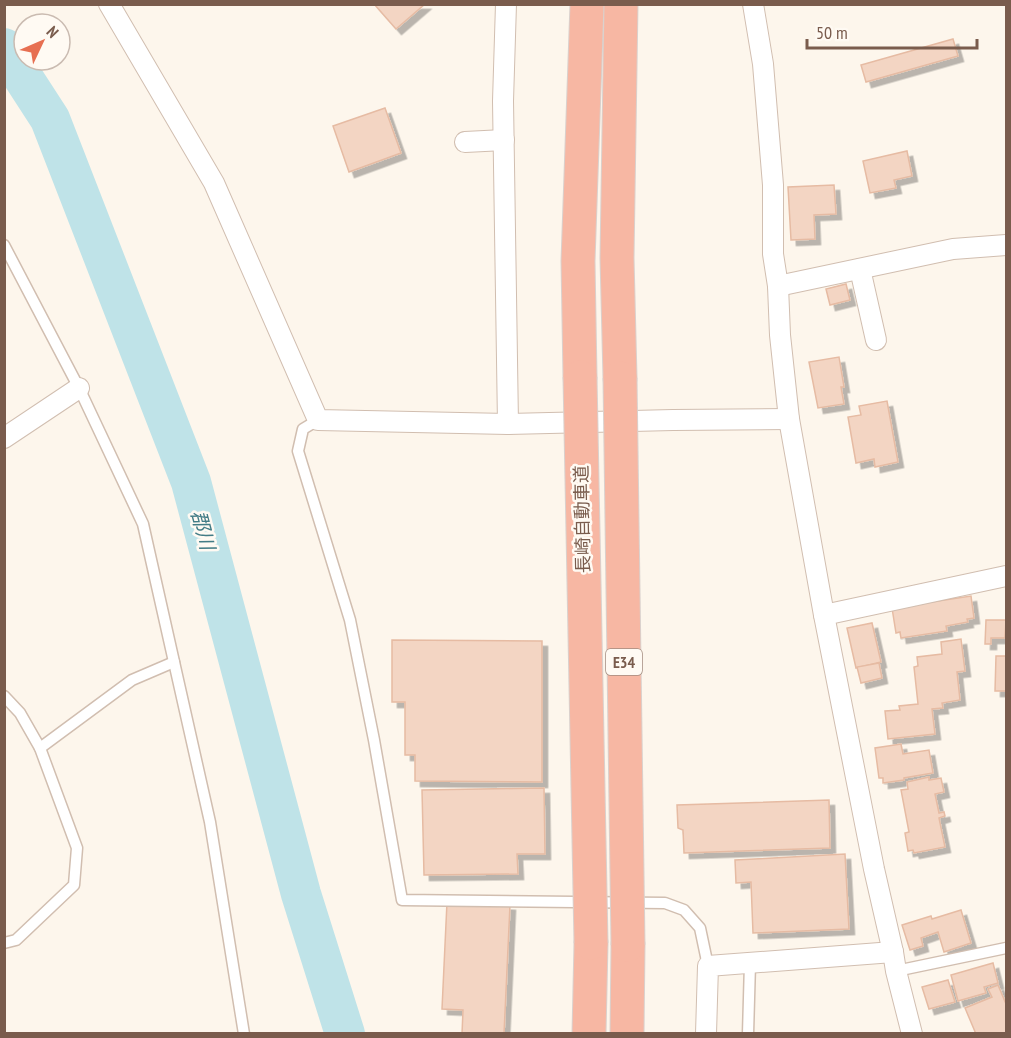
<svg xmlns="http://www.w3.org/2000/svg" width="1011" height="1038" font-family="'PT Sans Narrow','Noto Sans JP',sans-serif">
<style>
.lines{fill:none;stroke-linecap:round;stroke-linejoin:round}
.river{stroke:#bfe3e8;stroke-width:40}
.building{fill:#f3d5c3;stroke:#e6bba3;stroke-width:1.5;filter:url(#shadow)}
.service-casing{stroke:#d1beb0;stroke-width:13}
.minor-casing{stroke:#d1beb0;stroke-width:22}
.motorway-casing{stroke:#dad1cd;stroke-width:35}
.service{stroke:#fff;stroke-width:10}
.minor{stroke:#fff;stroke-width:20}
.motorway{stroke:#f7b7a3;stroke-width:33}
.motorway-bridge-casing{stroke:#dad1cd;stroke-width:35;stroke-linecap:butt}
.motorway-bridge{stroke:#f7b7a3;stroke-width:33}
.labels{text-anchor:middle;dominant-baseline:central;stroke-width:5;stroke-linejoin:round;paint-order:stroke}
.shield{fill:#fffaf3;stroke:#a28b7f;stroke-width:1.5}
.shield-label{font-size:16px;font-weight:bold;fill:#7a5c4d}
.street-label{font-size:18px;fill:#7a5c4d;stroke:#fffaf3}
.water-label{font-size:20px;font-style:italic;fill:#437c86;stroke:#fffaf3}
</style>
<defs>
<filter id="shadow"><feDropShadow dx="5.5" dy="5.5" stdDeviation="0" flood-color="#0004"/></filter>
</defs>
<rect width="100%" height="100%" fill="#fdf6ec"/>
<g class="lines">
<polyline class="river" points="4,48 50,119 191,482 301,894 345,1034"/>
</g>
<g class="building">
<polygon points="374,4 425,4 396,29"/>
<polygon points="953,39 958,56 866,82 861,65"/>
<polygon points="385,108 401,153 349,172 333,126"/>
<polygon points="907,151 912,176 894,180 896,188 870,193 863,161"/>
<polygon points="834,185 836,214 814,215 815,239 791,240 788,187"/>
<polygon points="846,284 850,300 830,305 826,289"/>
<polygon points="839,357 844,387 841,387 844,404 818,408 809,362"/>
<polygon points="887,401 898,462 875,467 874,459 856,463 848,417 861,415 859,406"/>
<polygon points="971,596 974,618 967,619 968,622 946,626 947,631 901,638 900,632 896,633 892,608"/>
<polygon points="986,620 1006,620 1005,638 991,638 991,644 985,644"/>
<polygon points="872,623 881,662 856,668 847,628"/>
<polygon points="961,639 965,671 957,672 960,700 942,703 943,708 932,709 935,734 888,739 885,711 900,710 899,706 918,704 914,667 918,666 917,657 942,654 941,642"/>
<polygon points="392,640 542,641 542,782 415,781 415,755 405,755 405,702 392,702"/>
<polygon points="996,656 1006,656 1006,691 995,691"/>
<polygon points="879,663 882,678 861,683 857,667"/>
<polygon points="901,744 903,754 929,750 933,773 904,778 904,780 883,783 883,778 879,778 875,748"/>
<polygon points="929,777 929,780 941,778 944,792 935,794 939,813 944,812 945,816 939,818 945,847 914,853 913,850 908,851 905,833 909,832 901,790 908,789 907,782"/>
<polygon points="544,788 545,854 517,854 518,874 424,875 422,790"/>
<polygon points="829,800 830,848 684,853 683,830 678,828 677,805"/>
<polygon points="845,854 849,929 753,933 751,882 736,883 735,860"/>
<polygon points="447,902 510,905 504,1034 462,1034 463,1010 442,1009"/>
<polygon points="961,910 971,943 944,952 938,932 921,938 923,946 910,950 902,925 931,916 932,919"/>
<polygon points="993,963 998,983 984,987 986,993 958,1001 951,975"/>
<polygon points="948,980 955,1002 929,1009 922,987"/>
<polygon points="998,985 1006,1004 1006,1034 976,1034 965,1008 992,997 988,989"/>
</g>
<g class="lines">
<defs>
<g id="service">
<polyline points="4,245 79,388 143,524 210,822 244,1034"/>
<polyline points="318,420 303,429 298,451 350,620 374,740 402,900 665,903 684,910 700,928 708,966"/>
<polyline points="4,696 20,713 40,748 77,848 74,885 16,940 4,943"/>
<polyline points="40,748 132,680 174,662"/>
<polyline points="896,971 1006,948"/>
<polyline points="748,1034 750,963"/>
</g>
<g id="minor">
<polyline points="109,4 214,183 318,420 508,424 673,420 789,419"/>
<polyline points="506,4 503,101 508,424"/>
<polyline points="753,4 763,64 773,185 773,254 778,286 780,335 789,419 824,615 874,869 893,952 896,971 912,1034"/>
<polyline points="465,142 504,140"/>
<polyline points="860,269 876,340"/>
<polyline points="778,286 953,249 1006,245"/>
<polyline points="4,438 79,388"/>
<polyline points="824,615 1006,576"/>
<polyline points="706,1034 708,966 893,952"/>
</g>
<g id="motorway">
<polyline points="580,377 578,261 587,4"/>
<polyline points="620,378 617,258 621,4"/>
<polyline points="589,1034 591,943"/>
<polyline points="627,1034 628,945"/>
</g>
</defs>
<use href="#service" class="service-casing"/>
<use href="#minor" class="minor-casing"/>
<use href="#motorway" class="motorway-casing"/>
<use href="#service" class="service"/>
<use href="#minor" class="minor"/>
<use href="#motorway" class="motorway"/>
<defs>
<g id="motorway-bridge">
<polyline points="580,377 591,943"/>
<polyline points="620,378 628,945"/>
</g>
</defs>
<use href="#motorway-bridge" class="motorway-bridge-casing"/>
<use href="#motorway-bridge" class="motorway-bridge"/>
</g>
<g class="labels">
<rect class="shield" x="606" y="649" width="36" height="26" rx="4.5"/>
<g class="shield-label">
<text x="624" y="662">E34</text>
</g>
<g class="street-label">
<text transform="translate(582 519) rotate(-91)">長崎自動車道</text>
</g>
<g class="water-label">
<text transform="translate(203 530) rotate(75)">郡川</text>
</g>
</g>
<rect width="1011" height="1038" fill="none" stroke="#7a5c4d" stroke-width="12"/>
<g transform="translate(42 42) rotate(46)"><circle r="28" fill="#fffaf3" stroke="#cabbb1" stroke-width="1.5"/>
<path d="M0-4.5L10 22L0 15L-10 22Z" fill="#e76f51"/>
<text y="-9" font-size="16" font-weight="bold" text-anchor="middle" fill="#7a5c4d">N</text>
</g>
<path d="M807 39v9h170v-9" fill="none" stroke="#7a5c4d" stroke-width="3"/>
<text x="816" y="39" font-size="18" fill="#7a5c4d" stroke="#fffaf3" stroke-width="4.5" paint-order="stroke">50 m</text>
</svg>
